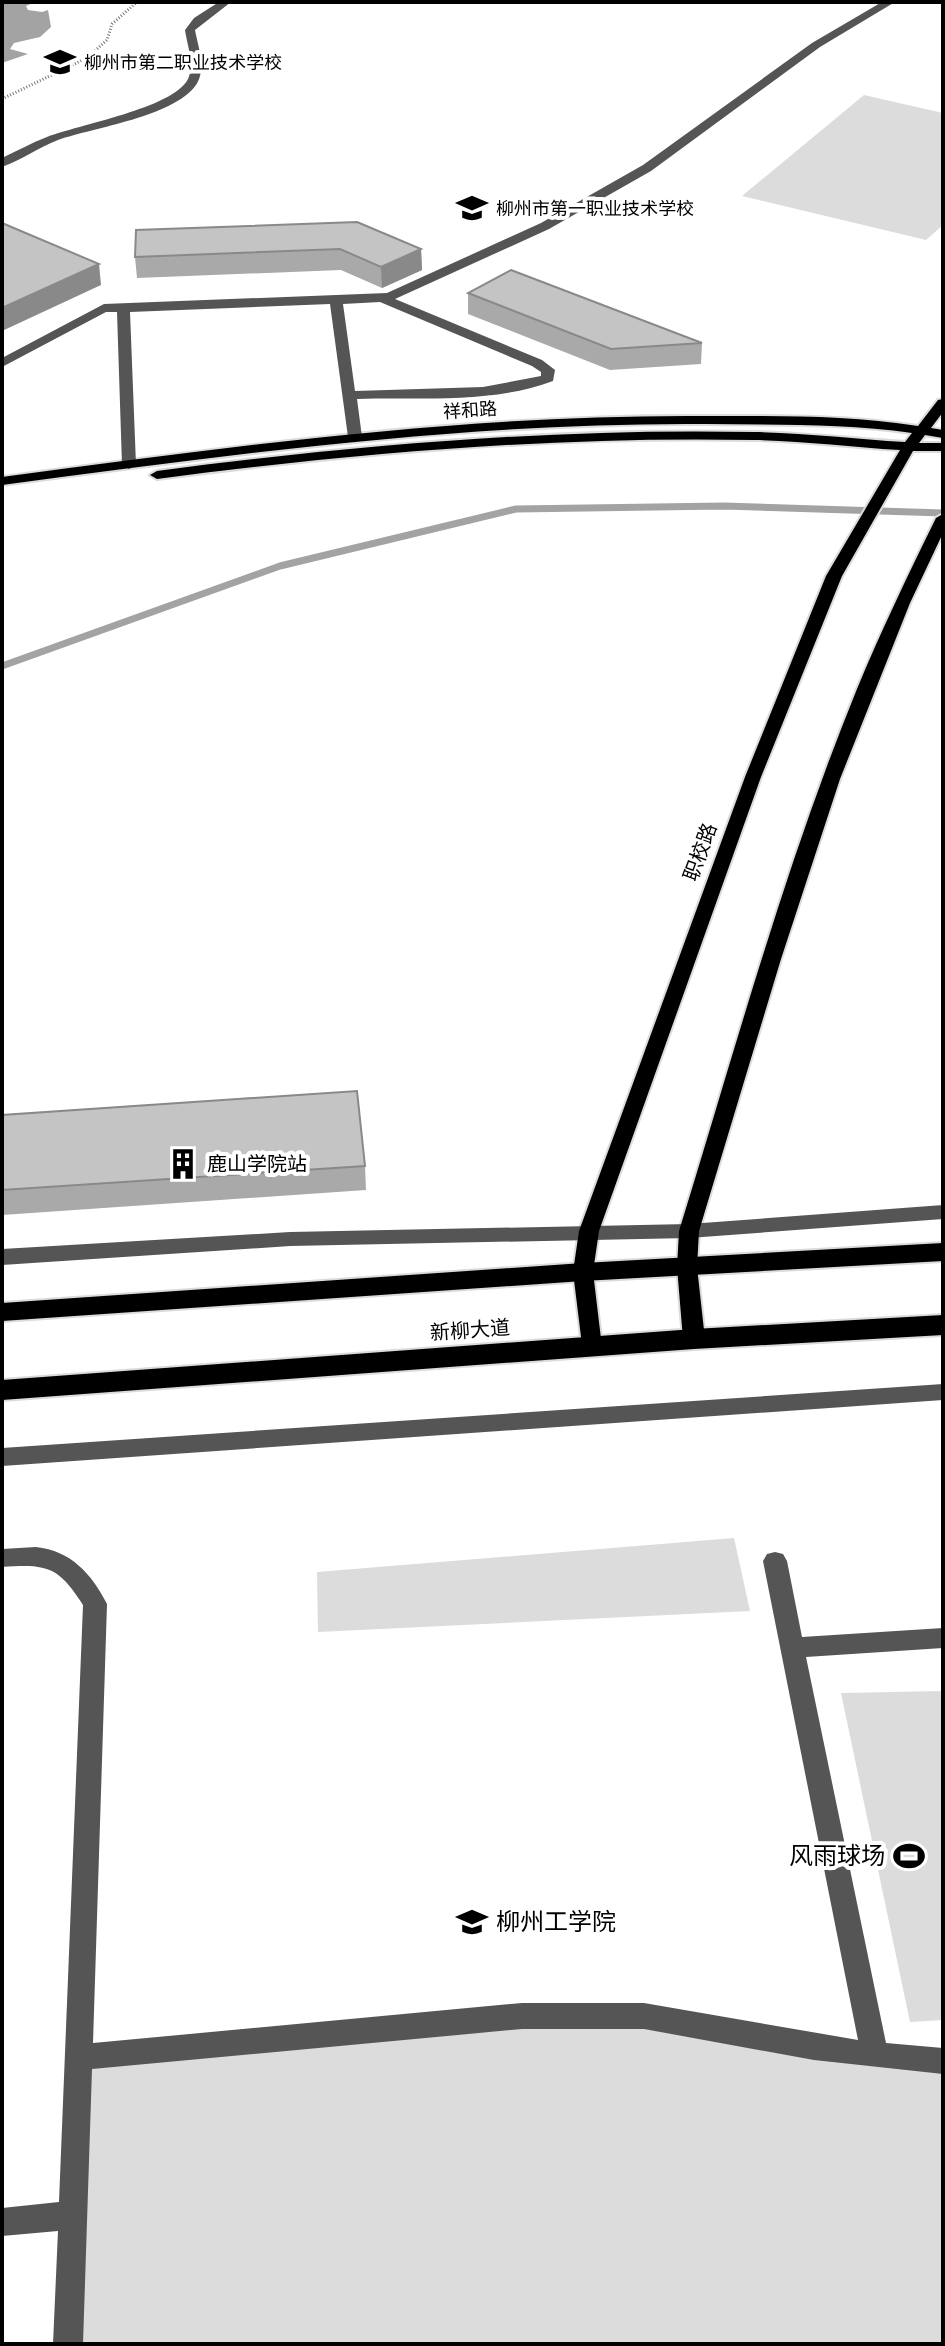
<svg xmlns="http://www.w3.org/2000/svg" width="945" height="2346" font-family="Roboto,'Noto Sans SC',sans-serif">
<style>
.green{fill:#dcdcdc}
.water{fill:#a3a3a3}
.lines{fill:none;stroke-linecap:round;stroke-linejoin:round}
.stream{stroke:#a3a3a3;stroke-width:7}
.major-casing{stroke:#dbdbdb;stroke-width:4}
.highway-casing{stroke:#dbdbdb;stroke-width:4}
.path{stroke:#777;stroke-width:3;stroke-dasharray:1 2;stroke-linecap:butt}
.minor{fill:#555;fill-rule:evenodd}
.major{fill:#000;fill-rule:evenodd}
.highway{fill:#000;fill-rule:evenodd}
.wall{fill:#a9a9a9}
.shaded-wall{fill:#898989}
.building{fill:#c4c4c4;stroke:#898989;stroke-width:2}
.labels{text-anchor:middle;dominant-baseline:central;stroke-width:8;stroke-linejoin:round;paint-order:stroke}
.far-poi-label{font-size:18px;fill:#000;stroke:#fff;text-anchor:start}
.far-street-label{font-size:18px;fill:#000;stroke:#fff}
.street-label{font-size:20px;fill:#000;stroke:#fff}
.poi-label{font-size:20px;fill:#000;stroke:#fff;text-anchor:start}
.near-poi-label{font-size:24px;fill:#000;stroke:#fff;text-anchor:end}
</style>
<rect width="100%" height="100%" fill="#fff"/>
<g class="green">
<polygon points="864,95 943,113 943,225 926,240 742,196"/>
<polygon points="734,1538 750,1611 318,1632 317,1572"/>
<polygon points="943,1691 943,2020 910,2022 841,1693"/>
<polygon points="522,2016 943,2061 943,2344 68,2344 78,2057"/>
</g>
<polygon class="water" points="2,2 49,2 35,2 26,6 28,10 42,12 48,10 51,27 40,37 14,43 10,49 28,54 2,63"/>
<g class="lines">
<polyline class="stream" points="2,666 280,566 516,509 724,506 943,513"/>
<defs>
<g id="major">
<path d="M943,399V412L931,428L943,430V438L925,435L919,443H943V451H913L842,576L761,777L599,1231L593,1272L602,1347L599,1353H583L573,1272L579,1231L745,777L826,576L900,450C851,447 803,441 755,440C554,436 356,453 157,479L150,475L157,471C356,445 554,428 754,432C805,433 855,439 905,442L912,433C844,423 776,425 707,424C471,422 235,454 2,485V477C235,446 471,414 707,416C779,416 846,415 918,426L938,400Z"/>
<path d="M943,514V533L910,603L840,779L781,959L699,1231L697,1267L705,1339L702,1345H686L683,1339L677,1267L679,1231C735,1050 785,865 857,689C881,631 908,575 936,518Z"/>
</g>
<g id="highway">
<polygon points="943,1243 943,1261 583,1281 2,1321 2,1303 583,1263"/>
<polygon points="943,1315 943,1335 694,1349 2,1400 2,1380 694,1329"/>
</g>
</defs>
<use href="#major" class="major-casing"/>
<use href="#highway" class="highway-casing"/>
<polyline class="path" points="2,99 87,58 107,40 112,24 137,2"/>
<g class="minor">
<path d="M219,2H231L195,30C198,47 207,69 196,85C173,117 95,127 58,140C39,147 22,160 2,167V158C17,151 31,143 47,137C77,125 174,108 188,79C195,64 187,45 185,30L194,18Z"/>
<path d="M882,2H895L820,47L651,171L549,229L395,299L542,360L555,370L553,381C492,404 420,397 357,399L362,437L355,441L348,437L330,304L130,312L136,465L129,469L122,465L117,312H106L2,367V358L104,304L387,293L541,223L643,165L812,43ZM380,302L532,366L541,372V376L483,387L355,391L343,304Z"/>
<polygon points="943,1205 943,1219 689,1238 290,1246 2,1265 2,1249 290,1232 689,1224"/>
<polygon points="943,1384 943,1400 2,1466 2,1448"/>
<path d="M36,1547C71,1551 91,1573 107,1604L93,2043L522,2003H644L858,2040L763,1561L767,1554L775,1552L783,1554L787,1561L802,1637L943,1628V1648L806,1657L886,2043L943,2048V2074L814,2060L644,2029H522L92,2069L83,2344H53L58,2231L2,2236V2208L59,2202L83,1605C58,1566 47,1564 2,1567V1549Z"/>
</g>
<use href="#major" class="major"/>
<use href="#highway" class="highway"/>
</g>
<g class="wall">
<polygon points="136,230 421,249 422,270 382,288 341,270 137,278 135,257"/>
<polygon points="468,293 702,343 701,364 610,370 468,314"/>
<polygon points="2,1115 365,1166 366,1190 2,1215"/>
</g>
<g class="shaded-wall">
<polygon points="421,249 422,270 382,288 381,267"/>
<polygon points="99,264 101,285 2,331 2,308"/>
</g>
<g class="building">
<polygon points="357,222 421,249 381,267 340,249 135,257 136,230"/>
<polygon points="2,223 99,264 2,308"/>
<polygon points="511,270 702,343 611,349 468,293"/>
<polygon points="357,1091 365,1166 2,1190 2,1115"/>
</g>
<defs>
<symbol id="school-bare" viewBox="-9 -9 18 18"><path d="M0-5L7-2L0 1L-7-2ZM-4 1L0 2.5L4 1V4Q0 6-4 4Z" fill="#000" stroke="#fff" stroke-width="2.5" paint-order="stroke"/></symbol>
<symbol id="building-bare" viewBox="-9 -9 18 18"><path d="M-4-6H4V6H1V3H-1V6H-4ZM-2.5-4.3h1.7v1.8h-1.7ZM.8-4.3h1.7v1.8H.8ZM-2.5-1h1.7V.8h-1.7ZM.8-1h1.7V.8H.8Z" fill="#000" stroke="#fff" stroke-width="2.5" paint-order="stroke"/></symbol>
<symbol id="stadium-bare" viewBox="-9 -9 18 18"><path d="M0-5a6.5 5 0 1 0 0 10a6.5 5 0 1 0 0-10ZM-3.5-1.8h7v3.6h-7Z" fill="#000" stroke="#fff" stroke-width="2.5" paint-order="stroke"/></symbol>
<symbol id="university-bare" viewBox="-9 -9 18 18"><path d="M0-5L7-2L0 1L-7-2ZM-4 1L0 2.5L4 1V4Q0 6-4 4Z" fill="#000" stroke="#fff" stroke-width="2.5" paint-order="stroke"/></symbol>
</defs>
<g fill-rule="evenodd">
<use href="#school-bare" x="38" y="40" width="44" height="44"/>
<use href="#school-bare" x="450" y="186" width="44" height="44"/>
<use href="#building-bare" x="161" y="1142" width="44" height="44"/>
<use href="#stadium-bare" x="887" y="1834" width="44" height="44"/>
<use href="#university-bare" x="450" y="1900" width="44" height="44"/>
</g>
<g class="labels">
<g class="far-poi-label">
<text x="84" y="62">柳州市第二职业技术学校</text>
<text x="496" y="208">柳州市第一职业技术学校</text>
</g>
<g class="far-street-label">
<text transform="translate(470 410) rotate(-4)">祥和路</text>
</g>
<g class="street-label">
<text transform="translate(700 852) rotate(-70)">职校路</text>
<text transform="translate(470 1330) rotate(-4)">新柳大道</text>
</g>
<g class="poi-label">
<text x="207" y="1164">鹿山学院站</text>
</g>
<g class="near-poi-label">
<text x="885" y="1856">风雨球场</text>
<text x="496" y="1922" text-anchor="start">柳州工学院</text>
</g>
</g>
<rect width="945" height="2346" fill="none" stroke="#000000" stroke-width="8"/>
</svg>
